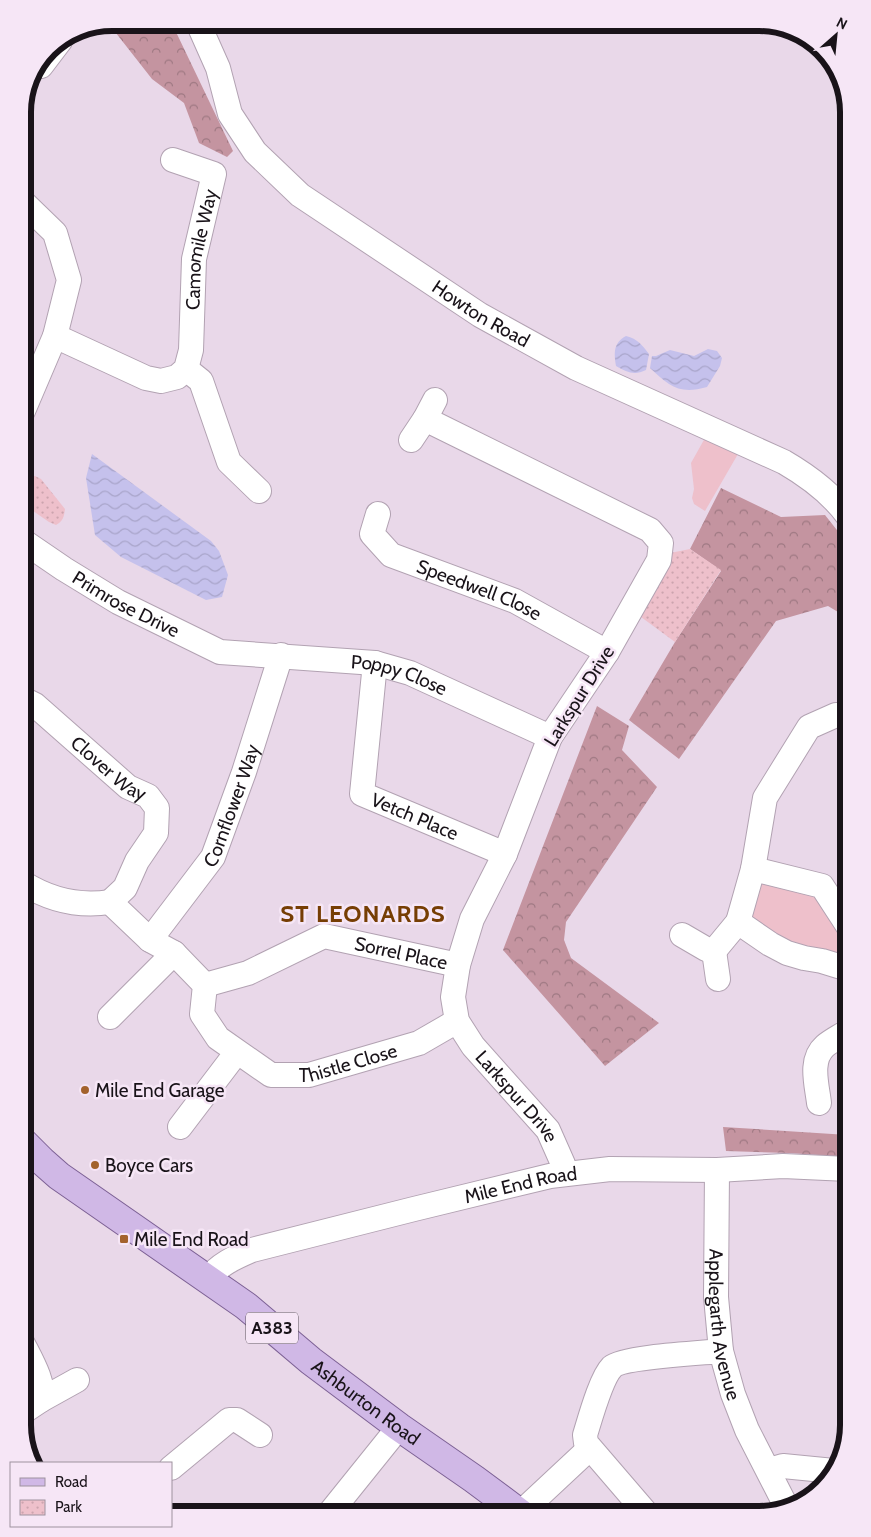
<svg xmlns="http://www.w3.org/2000/svg" width="871" height="1537" font-family="Cabin,sans-serif">
<style>
.grass{fill:#eec0cb}
.forest{fill:url(#forest-crowns)}
.park{fill:url(#park-dots)}
.water{fill:url(#water-waves)}
.lines{fill:none;stroke-linecap:round;stroke-linejoin:round}
.minor-casing{stroke:#b2a2b2;stroke-width:26}
.major-casing{stroke:#7c6094;stroke-width:30}
.minor{stroke:#fff;stroke-width:24}
.major{stroke:#d0b8e6;stroke-width:28}
.poi-dot{fill:#a3622d;stroke:#f6e6f6;stroke-width:2}
.labels{text-anchor:middle;dominant-baseline:central;stroke-width:5;stroke-linejoin:round;paint-order:stroke}
.shield{fill:#f6e6f6;stroke:#5b525b;stroke-width:1}
.shield-label{font-size:18px;font-weight:bold;fill:#191319}
.street-label{font-size:19px;fill:#191319;stroke:#f6e6f6}
.poi-label{font-size:19px;fill:#191319;stroke:#f6e6f6;text-anchor:start}
.district-label{font-size:24px;font-weight:bold;letter-spacing:1px;fill:#763e04;stroke:#f6e6f6}
.rim{fill:none;stroke:#191319;stroke-width:6}
</style>
<defs>
<pattern id="forest-crowns" width="20" height="18" patternUnits="userSpaceOnUse" patternTransform="scale(1.25)"><rect width="20" height="18" fill="#c494a0"/><path d="M2 6a3 3 0 1 1 6 0M12 15a3 3 0 1 1 6 0" fill="none" stroke="#9e7882"/></pattern>
<pattern id="park-dots" width="8" height="8" patternUnits="userSpaceOnUse" patternTransform="scale(1.25)"><rect width="8" height="8" fill="#eec0cb"/><path d="M2 2h.1M6 6h.1" fill="none" stroke="#cca4ae" stroke-width="1.8" stroke-linecap="round"/></pattern>
<pattern id="water-waves" width="16" height="10" patternUnits="userSpaceOnUse" patternTransform="scale(1.25)"><rect width="16" height="10" fill="#c5c1ec"/><path d="M0 5q4-4 8 0t8 0" fill="none" stroke="#a9a5ca"/></pattern>
</defs>
<rect width="100%" height="100%" fill="#e9d8e9"/>
<g class="grass">
<polygon points="705,438 738,454 705,511 694,504 692,498 694,489 691,463"/>
<path d="M755,882L819,892L848,937V955L844,958C809,949 771,943 747,913Z"/>
</g>
<g class="forest">
<polygon points="112,23 165,23 176,32 233,151 227,157 199,143 184,103 152,79 112,28"/>
<polygon points="721,488 781,517 825,515 848,544 848,618 828,606 776,621 679,759 629,720 675,642 721,571 690,549"/>
<polygon points="597,706 629,726 622,750 657,787 566,922 564,940 571,958 659,1023 605,1066 503,950"/>
<polygon points="723,1127 848,1135 848,1157 789,1153 726,1151"/>
</g>
<g class="park">
<path d="M35,476L41,479L65,509C64,517 63,521 56,525L49,522L23,504V483L26,477Z"/>
<polygon points="690,549 721,570 675,642 641,617 666,573 670,553"/>
</g>
<g class="water">
<path d="M626,336C638,339 642,345 649,354L646,370C634,376 627,372 616,366C614,353 613,343 626,336Z"/>
<path d="M708,349L717,351L722,358L720,366L707,387C679,395 669,386 650,368L652,356H656L670,350L694,356Z"/>
<polygon points="92,454 211,541 219,551 228,575 222,597 206,600 121,557 95,535 86,478"/>
</g>
<g class="lines">
<defs>
<g id="minor">
<path id="s1" d="M198,23L218,68L230,114L255,152L300,195L480,315L576,368L784,462C808,476 832,494 848,516"/>
<polyline points="41,66 60,41"/>
<path id="s2" d="M55,336L146,378L161,381L177,377L186,369L191,350L194,259L214,174L173,160"/>
<polyline points="186,369 201,381 229,462 259,491"/>
<polyline points="23,411 55,336 69,280 55,233 23,202"/>
<polyline points="425,419 435,400"/>
<path id="s3" d="M411,440L425,419L650,530L661,543L659,560L607,652L550,737L505,854L472,919L458,965L453,997L457,1021L473,1046L548,1130L563,1164"/>
<path id="s4" d="M378,514L372,534L391,555L515,601L607,652"/>
<path id="s5" d="M23,541L64,569L118,602L220,652L375,663L410,673L550,737"/>
<path id="s6" d="M375,663L362,794L505,854"/>
<path id="s7" d="M23,699L35,705L128,787L148,796L157,808L156,833L137,861L125,888L110,902"/>
<polyline points="753,869 822,886 848,926"/>
<path d="M23,883C50,900 78,907 110,902"/>
<path id="s8" d="M110,902L150,940L174,953L205,985L202,1014L218,1038L271,1075H309L419,1043L457,1021"/>
<polyline points="682,935 706,949 714,951 738,922"/>
<path id="s9" d="M150,940L213,857L244,772L281,655"/>
<polyline points="714,951 718,979"/>
<polyline points="848,969 822,961 804,958 787,953 770,944 738,922 753,869 765,798 809,727 836,715 848,715"/>
<path id="s10" d="M205,985L248,973L324,936L458,965"/>
<polyline points="110,1017 174,953"/>
<path d="M819,1103C817,1085 809,1060 825,1046C832,1040 841,1036 848,1031"/>
<polyline points="180,1127 237,1052"/>
<path id="s11" d="M717,1170L716,1297L721,1351L733,1394L747,1430L787,1508"/>
<path id="s12" d="M208,1279C219,1264 236,1257 252,1250L414,1209L550,1176L567,1174L610,1169L717,1170L783,1166L848,1169"/>
<polyline points="41,1400 77,1380"/>
<path d="M23,1412L41,1400C46,1385 30,1358 23,1344"/>
<polyline points="171,1468 229,1420 237,1420 260,1435"/>
<polyline points="769,1470 783,1466 834,1471"/>
<polyline points="329,1514 399,1427"/>
<polyline points="522,1514 529,1505 589,1449"/>
<path d="M647,1514L586,1443L585,1435C590,1419 601,1378 612,1367C623,1357 702,1353 721,1351"/>
</g>
<g id="major">
<path id="s13" d="M23,1142L42,1161L59,1176L246,1306L311,1361L399,1427L474,1479L521,1514"/>
</g>
</defs>
<use href="#minor" class="minor-casing"/>
<use href="#major" class="major-casing"/>
<use href="#minor" class="minor"/>
<use href="#major" class="major"/>
</g>
<g class="poi-dot">
<circle cx="85" cy="1090" r="5"/>
<circle cx="95" cy="1165" r="5"/>
<rect x="119" y="1234" width="10" height="10" rx="2.5"/>
</g>
<g class="labels">
<rect class="shield" x="246" y="1312.5" width="52" height="31" rx="4"/>
<g class="shield-label">
<text x="272" y="1328">A383</text>
</g>
<g class="street-label">
<text stroke="none"><textPath href="#s2" startOffset="265">Camomile Way</textPath></text>
<text stroke="none"><textPath href="#s1" startOffset="421">Howton Road</textPath></text>
<text stroke="none"><textPath href="#s4" startOffset="144">Speedwell Close</textPath></text>
<text stroke="none"><textPath href="#s5" startOffset="121">Primrose Drive</textPath></text>
<text stroke="none"><textPath href="#s5" startOffset="408">Poppy Close</textPath></text>
<text transform="translate(579 696) rotate(-58)">Larkspur Drive</text>
<text stroke="none"><textPath href="#s7" startOffset="111">Clover Way</textPath></text>
<text stroke="none"><textPath href="#s9" startOffset="159">Cornflower Way</textPath></text>
<text stroke="none"><textPath href="#s6" startOffset="189">Vetch Place</textPath></text>
<text stroke="none"><textPath href="#s10" startOffset="208">Sorrel Place</textPath></text>
<text stroke="none"><textPath href="#s8" startOffset="328">Thistle Close</textPath></text>
<text stroke="none"><textPath href="#s3" startOffset="918">Larkspur Drive</textPath></text>
<text stroke="none"><textPath href="#s12" startOffset="330">Mile End Road</textPath></text>
<text stroke="none"><textPath href="#s11" startOffset="155">Applegarth Avenue</textPath></text>
<text stroke="none"><textPath href="#s13" startOffset="431">Ashburton Road</textPath></text>
</g>
<g class="poi-label">
<text x="95" y="1090">Mile End Garage</text>
<text x="105" y="1165">Boyce Cars</text>
<text x="134" y="1239">Mile End Road</text>
</g>
<g class="district-label">
<text x="363" y="913">ST LEONARDS</text>
</g>
</g>
<path d="M0 0H871V1537H0ZM112 31H759A81 81 0 0 1 840 112V1425A81 81 0 0 1 759 1506H112A81 81 0 0 1 31 1425V112A81 81 0 0 1 112 31Z" fill="#f6e6f6" fill-rule="evenodd"/>
<path class="rim" d="M112 31H759A81 81 0 0 1 840 112V1425A81 81 0 0 1 759 1506H112A81 81 0 0 1 31 1425V112A81 81 0 0 1 112 31Z"/>
<rect x="10" y="1462" width="162" height="65" fill="#f6e6f6" stroke="#9e929e"/>
<rect x="20" y="1478" width="25" height="8" fill="#d0b8e6" stroke="#9e929e"/>
<text x="55" y="1487" font-size="15" fill="#191319">Road</text>
<rect x="20" y="1500" width="25" height="15" fill="url(#park-dots)" stroke="#9e929e"/>
<text x="55" y="1512" font-size="15" fill="#191319">Park</text>
<g transform="translate(836 35) rotate(27)" stroke="#f6e6f6" stroke-width="4" paint-order="stroke">
<path d="M0-4L9 19L0 12L-9 19Z" fill="#191319"/>
<text y="-8" font-size="14" font-weight="bold" text-anchor="middle" fill="#191319">N</text>
</g>
</svg>
